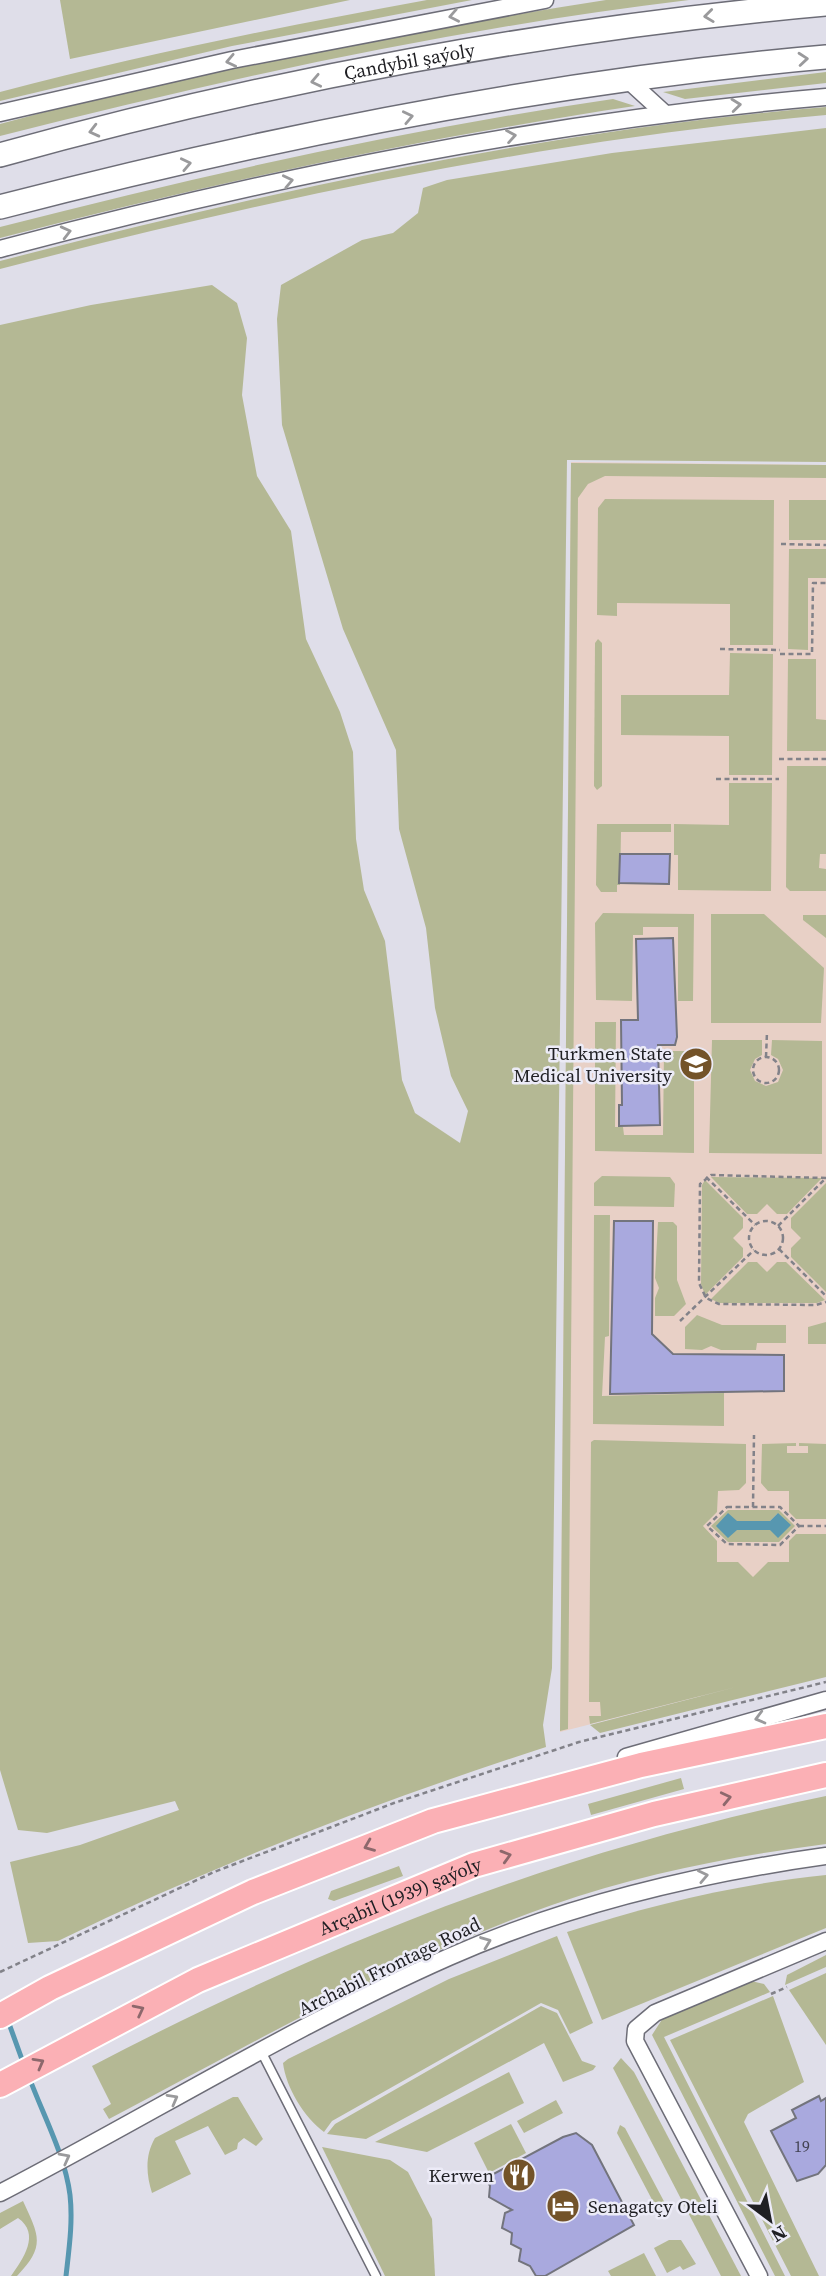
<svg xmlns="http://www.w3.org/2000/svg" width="826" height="2276" font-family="'Source Serif 4',serif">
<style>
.education{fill:#e8d0c6}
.green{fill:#b4b894;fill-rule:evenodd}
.water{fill:#5797b0}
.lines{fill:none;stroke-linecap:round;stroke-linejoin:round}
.stream{stroke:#5797b0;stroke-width:5}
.building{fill:#a9a9de;stroke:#73747d;stroke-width:2}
.service-casing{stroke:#6d6d77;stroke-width:11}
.minor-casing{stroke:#6d6d77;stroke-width:19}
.secondary-casing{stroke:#6d6d77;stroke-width:26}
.primary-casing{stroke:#fff;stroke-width:28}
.path{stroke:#828289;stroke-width:2.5;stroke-dasharray:5 3.5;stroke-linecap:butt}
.service{stroke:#fff;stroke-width:8}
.minor{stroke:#fff;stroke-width:16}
.secondary{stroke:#fff;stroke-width:23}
.primary{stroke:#fbb0b5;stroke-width:24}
.oneway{stroke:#9a9a9c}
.oneway2{stroke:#8d686c}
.labels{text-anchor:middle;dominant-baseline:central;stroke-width:5;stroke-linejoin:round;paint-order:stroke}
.number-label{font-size:16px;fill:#424252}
.street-label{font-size:19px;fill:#1f1f23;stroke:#ecebf7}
.poi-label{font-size:19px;fill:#1f1f23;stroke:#ecebf7;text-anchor:end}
</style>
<rect width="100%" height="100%" fill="#dfdee9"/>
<polygon class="education" points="571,462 826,465 826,1664 560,1732"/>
<g class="green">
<polygon points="60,0 350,0 70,59"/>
<path d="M427,0H472L232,46L0,101V92C141,55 284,26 427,0Z"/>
<path d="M606,0H689C457,28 227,78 0,136V124C199,70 403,32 606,0Z"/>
<polygon points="826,72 826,83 685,99 663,92"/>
<path d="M613,99L635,106C421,138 209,184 0,238V227C202,175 407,129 613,99Z"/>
<path d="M826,107V115C546,140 272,198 0,269V261C271,191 546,130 826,107Z"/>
<path d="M826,128V462L567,460L552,1668L543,1725L546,1747C379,1801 216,1864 58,1941L28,1943L10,1862L80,1845L179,1810L175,1801L47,1833L18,1830L0,1770V325L91,305L212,285L237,303L247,338L242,395L257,476L291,531L306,639L340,712L353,752L356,839L364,890L385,941L402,1080L415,1113L460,1143L468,1111L451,1076L435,1008L426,928L399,829L396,750L343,629L282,425L277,319L281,285L362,240L393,233L418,213L423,188L447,180L612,153Z"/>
<polygon points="571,463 826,465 826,478 605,476 588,484 578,498 568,1729 560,1731"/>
<polygon points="605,499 774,500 773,645 730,645 730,604 617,603 617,616 597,615 598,508"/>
<rect x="789" y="500" width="37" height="40"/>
<polygon points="789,549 826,549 826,578 808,578 808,650 788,649"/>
<polygon points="598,639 602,643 602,786 597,790 594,786 595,643"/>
<polygon points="730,653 773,654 772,775 729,775 729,736 621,735 621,695 729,695"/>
<polygon points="788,659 816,659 816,719 826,720 826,751 787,751"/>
<polygon points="787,766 826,766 826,854 820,854 819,868 826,869 826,891 790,891 786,887"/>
<polygon points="729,783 772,783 771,891 678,890 678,855 674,855 674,824 729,825"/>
<polygon points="597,824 671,824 671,832 621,832 620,885 617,885 617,892 601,892 596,885"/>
<polygon points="603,913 694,914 693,1001 678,1001 678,927 643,927 643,935 633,935 632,1001 596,1000 595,923"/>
<polygon points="711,914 764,914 824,968 821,1023 711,1023"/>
<polygon points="803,915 826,915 826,938 803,920"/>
<polygon points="595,1022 616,1022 615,1127 623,1127 624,1135 663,1135 664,1051 694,1051 694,1153 595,1151"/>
<polygon points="712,1040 762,1040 762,1055 755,1059 750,1070 755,1081 766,1086 778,1082 783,1070 778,1059 771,1055 772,1040 822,1041 822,1154 709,1153"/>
<polygon points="602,1176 670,1177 675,1184 674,1207 594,1206 594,1183"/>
<polygon points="711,1177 822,1178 787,1214 777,1214 767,1204 757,1214 747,1214"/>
<polygon points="705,1180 743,1218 743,1228 733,1238 743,1248 743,1257 705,1295 701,1284 702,1185"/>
<polygon points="826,1183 826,1292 791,1257 791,1248 801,1238 791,1228 791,1218"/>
<polygon points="594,1215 610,1215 609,1336 605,1337 602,1396 724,1393 724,1426 593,1424"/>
<polygon points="658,1222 673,1222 677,1226 677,1280 686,1304 674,1316 655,1316 655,1298 659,1288 655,1278"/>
<polygon points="748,1262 757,1262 767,1272 777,1262 786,1262 825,1300 817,1303 719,1303 711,1299"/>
<polygon points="697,1315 722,1325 786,1325 786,1343 757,1343 756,1350 721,1350 711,1346 702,1350 685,1349 685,1327"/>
<polygon points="826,1322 826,1344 808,1344 808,1327"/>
<polygon points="594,1440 746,1444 746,1483 739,1490 718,1491 717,1512 703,1526 717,1541 717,1562 738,1562 753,1577 768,1562 789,1562 789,1541 796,1534 826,1534 826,1677 600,1733 590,1725 736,1687 590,1724 589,1716 601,1716 600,1702 589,1702 591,1442"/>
<polygon points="796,1443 796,1446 787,1446 787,1453 808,1453 808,1446 799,1446 799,1443 826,1444 826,1519 796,1519 789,1512 789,1491 768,1491 761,1483 762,1444"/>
<path d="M728,1510H779L795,1526L779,1542H728L711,1526ZM778,1513L770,1530H736L737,1521H770Z"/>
<polygon points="681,1778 684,1789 591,1815 588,1804"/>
<path d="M826,1796V1844C733,1856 641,1874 552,1905C397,1959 254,2043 109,2119L103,2109L111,2104L92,2066C329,1942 564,1850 826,1796Z"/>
<polygon points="399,1866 403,1876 334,1901 328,1899 331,1891"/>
<path d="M826,1875V1928L602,2020L567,1932C651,1905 738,1884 826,1875Z"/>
<path d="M557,1936L593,2023L570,2034L558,2010L541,2003L332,2121L324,2132C304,2117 286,2088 283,2063L288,2059L449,1979Z"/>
<polygon points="826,1955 826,1967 785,1985 787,1975"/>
<polygon points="826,1973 826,2045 789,1990"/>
<polygon points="751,1981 764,1984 770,1992 664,2037 785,2276 775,2276 652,2035 663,2018"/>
<polygon points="773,1996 804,2082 748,2114 744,2122 819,2276 791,2276 670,2040"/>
<polygon points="541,2006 557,2013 582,2061 596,2066 593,2070 563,2082 544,2043 366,2139 327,2134 335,2124"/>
<polygon points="621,2058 634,2072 741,2276 721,2276 613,2068"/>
<polygon points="509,2072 524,2103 427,2152 375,2142"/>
<path d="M233,2097H238L263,2139L256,2146L244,2138L238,2143L237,2149L225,2155L208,2126L175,2141L191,2174L152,2193C146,2174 145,2155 155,2138Z"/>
<polygon points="556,2100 563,2113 524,2133 517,2121"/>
<polygon points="511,2124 526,2153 489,2173 474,2143"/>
<polygon points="620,2125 625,2128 667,2207 663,2214 658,2211 617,2133"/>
<polygon points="322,2147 390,2160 408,2172 432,2219 435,2276 385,2276"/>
<path d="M23,2201C39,2236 46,2246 17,2276H11C23,2259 41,2234 18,2218L0,2229V2213Z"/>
<polygon points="669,2240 681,2240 696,2264 683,2270 680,2266 667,2273 654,2248"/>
<polygon points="644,2253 656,2276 611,2276 608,2271"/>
</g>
<polygon class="water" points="728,1513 737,1521 770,1521 778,1513 791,1525 778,1538 770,1530 737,1530 728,1538 716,1526"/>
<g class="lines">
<g class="stream">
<polyline points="7,2018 24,2065"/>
<path d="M29,2077C43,2115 65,2155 70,2195C73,2222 69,2249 66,2276"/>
</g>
</g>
<g class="building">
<polygon points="620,854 670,854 669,884 619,883"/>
<polygon points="673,938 677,1037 675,1045 658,1045 660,1125 619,1126 619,1105 622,1105 621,1020 638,1020 636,939"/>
<polygon points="614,1221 653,1221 652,1334 673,1354 784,1355 784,1391 610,1394"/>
<polygon points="819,2096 821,2101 826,2098 826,2165 818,2174 797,2181 771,2131 796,2118 792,2110"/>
<polygon points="576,2133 592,2145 634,2225 545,2276 536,2276 530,2266 519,2261 521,2249 511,2244 512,2233 502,2228 505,2213 512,2210 489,2197 490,2186 486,2178 563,2137"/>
</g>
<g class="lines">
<defs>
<polyline id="service" points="261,2051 376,2276"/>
<g id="minor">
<polyline points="628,80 663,112"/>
<polyline points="0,113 232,60 545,0"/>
<path d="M0,249C271,177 546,121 826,97"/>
<polyline points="626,1757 826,1700"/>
<path d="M0,2193C150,2115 295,2025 449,1957C569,1904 697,1874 826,1856"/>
<polyline points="759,2276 635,2041 636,2029 655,2013 826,1941"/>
</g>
<g id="secondary">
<path id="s1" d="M0,155C265,81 552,28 826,4"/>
<path d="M0,207C270,137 548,81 826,57"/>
</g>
<g id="primary">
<polyline points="0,2016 50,1988 253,1892 433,1821 641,1765 826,1726"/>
<path id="s2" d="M0,2085L198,1980L474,1865L654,1814L826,1775"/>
</g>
</defs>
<use href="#service" class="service-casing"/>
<use href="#minor" class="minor-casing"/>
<use href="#secondary" class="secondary-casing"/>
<use href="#primary" class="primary-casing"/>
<g class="path">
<polyline points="781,544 826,545"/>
<polyline points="720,649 780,650"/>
<polyline points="780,654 812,654 813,583 826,583"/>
<polyline points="779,759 826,759"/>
<polyline points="716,779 779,779"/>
<polyline points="766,1057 767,1032"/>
<circle cx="766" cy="1070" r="13"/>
<polyline points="706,1177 755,1225"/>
<polyline points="826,1178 711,1175 700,1184 699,1283 706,1298 719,1304 816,1305 826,1302"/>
<circle cx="766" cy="1238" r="17"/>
<polyline points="778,1226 825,1179"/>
<polyline points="779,1249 826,1296"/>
<polyline points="680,1321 754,1250"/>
<polygon points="727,1507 780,1507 799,1526 780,1545 727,1544 707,1526"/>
<polyline points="753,1507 754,1435"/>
<polyline points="799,1526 826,1526"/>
<polyline points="0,1972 214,1872 394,1803 579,1742 826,1682"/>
<polyline points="771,1994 787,1987"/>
</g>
<use href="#service" class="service"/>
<use href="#minor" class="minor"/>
<use href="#secondary" class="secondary"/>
<use href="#primary" class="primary"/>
</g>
<defs><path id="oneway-chevron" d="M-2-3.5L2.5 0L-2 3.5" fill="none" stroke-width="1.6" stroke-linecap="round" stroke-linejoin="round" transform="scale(1.75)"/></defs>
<g class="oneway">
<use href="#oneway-chevron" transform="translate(454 16) rotate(169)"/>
<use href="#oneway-chevron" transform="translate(709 16) rotate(173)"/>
<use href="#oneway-chevron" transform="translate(803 59) rotate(-5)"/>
<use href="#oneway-chevron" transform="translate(231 61) rotate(168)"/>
<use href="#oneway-chevron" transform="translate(316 81) rotate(168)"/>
<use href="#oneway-chevron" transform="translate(736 105) rotate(-6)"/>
<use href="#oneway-chevron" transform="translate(408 117) rotate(-12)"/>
<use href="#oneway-chevron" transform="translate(94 131) rotate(166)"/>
<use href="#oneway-chevron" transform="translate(511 136) rotate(-10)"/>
<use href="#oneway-chevron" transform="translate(186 164) rotate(-12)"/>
<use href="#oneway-chevron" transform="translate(288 181) rotate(-12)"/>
<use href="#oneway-chevron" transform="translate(66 232) rotate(-14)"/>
<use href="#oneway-chevron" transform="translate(760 1718) rotate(165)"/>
<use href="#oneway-chevron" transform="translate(703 1876) rotate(-12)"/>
<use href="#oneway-chevron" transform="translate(486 1942) rotate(-21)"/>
<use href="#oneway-chevron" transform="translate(173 2099) rotate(-29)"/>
<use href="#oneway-chevron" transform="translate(65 2158) rotate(-28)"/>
</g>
<g class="oneway2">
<use href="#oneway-chevron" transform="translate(726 1798) rotate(-13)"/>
<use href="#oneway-chevron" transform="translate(369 1846) rotate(158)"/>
<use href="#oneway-chevron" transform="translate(506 1856) rotate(-16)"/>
<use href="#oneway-chevron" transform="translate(139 2010) rotate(-27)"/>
<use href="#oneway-chevron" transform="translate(39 2063) rotate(-29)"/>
</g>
<defs>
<symbol id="university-disc" viewBox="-11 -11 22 22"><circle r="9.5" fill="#735329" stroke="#ecebf7"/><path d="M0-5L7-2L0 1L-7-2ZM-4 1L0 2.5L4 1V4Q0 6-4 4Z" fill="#fff"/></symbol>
<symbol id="restaurant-disc" viewBox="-11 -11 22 22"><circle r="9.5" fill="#735329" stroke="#ecebf7"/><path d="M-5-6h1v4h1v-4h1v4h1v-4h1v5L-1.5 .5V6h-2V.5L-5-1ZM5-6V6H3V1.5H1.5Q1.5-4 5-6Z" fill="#fff"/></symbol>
<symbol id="hotel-disc" viewBox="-11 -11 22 22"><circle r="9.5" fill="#735329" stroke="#ecebf7"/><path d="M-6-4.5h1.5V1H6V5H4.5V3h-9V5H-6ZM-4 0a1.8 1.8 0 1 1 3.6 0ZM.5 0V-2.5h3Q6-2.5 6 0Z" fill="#fff"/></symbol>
</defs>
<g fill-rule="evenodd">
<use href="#university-disc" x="677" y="1045" width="38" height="38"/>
<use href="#restaurant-disc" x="500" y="2156" width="38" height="38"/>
<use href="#hotel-disc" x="544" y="2187" width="38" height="38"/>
</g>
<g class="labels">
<g class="number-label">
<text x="802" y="2146">19</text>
</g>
<g class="street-label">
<text stroke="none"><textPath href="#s1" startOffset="420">Çandybil şaýoly</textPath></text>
<text stroke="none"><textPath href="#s2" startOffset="443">Arçabil (1939) şaýoly</textPath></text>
<text transform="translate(389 1966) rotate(-26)">Archabil Frontage Road</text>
</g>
<g class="poi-label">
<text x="672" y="1053">Turkmen State<tspan x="672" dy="22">Medical University</tspan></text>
<text x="494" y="2175">Kerwen</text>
<text x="588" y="2206" text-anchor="start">Senagatçy Oteli</text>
</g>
</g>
<g transform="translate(770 2220) rotate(148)" stroke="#ecebf7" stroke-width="5" paint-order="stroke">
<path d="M0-5L12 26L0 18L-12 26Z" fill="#1f1f23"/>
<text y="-10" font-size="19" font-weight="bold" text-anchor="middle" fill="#1f1f23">N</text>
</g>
</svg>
